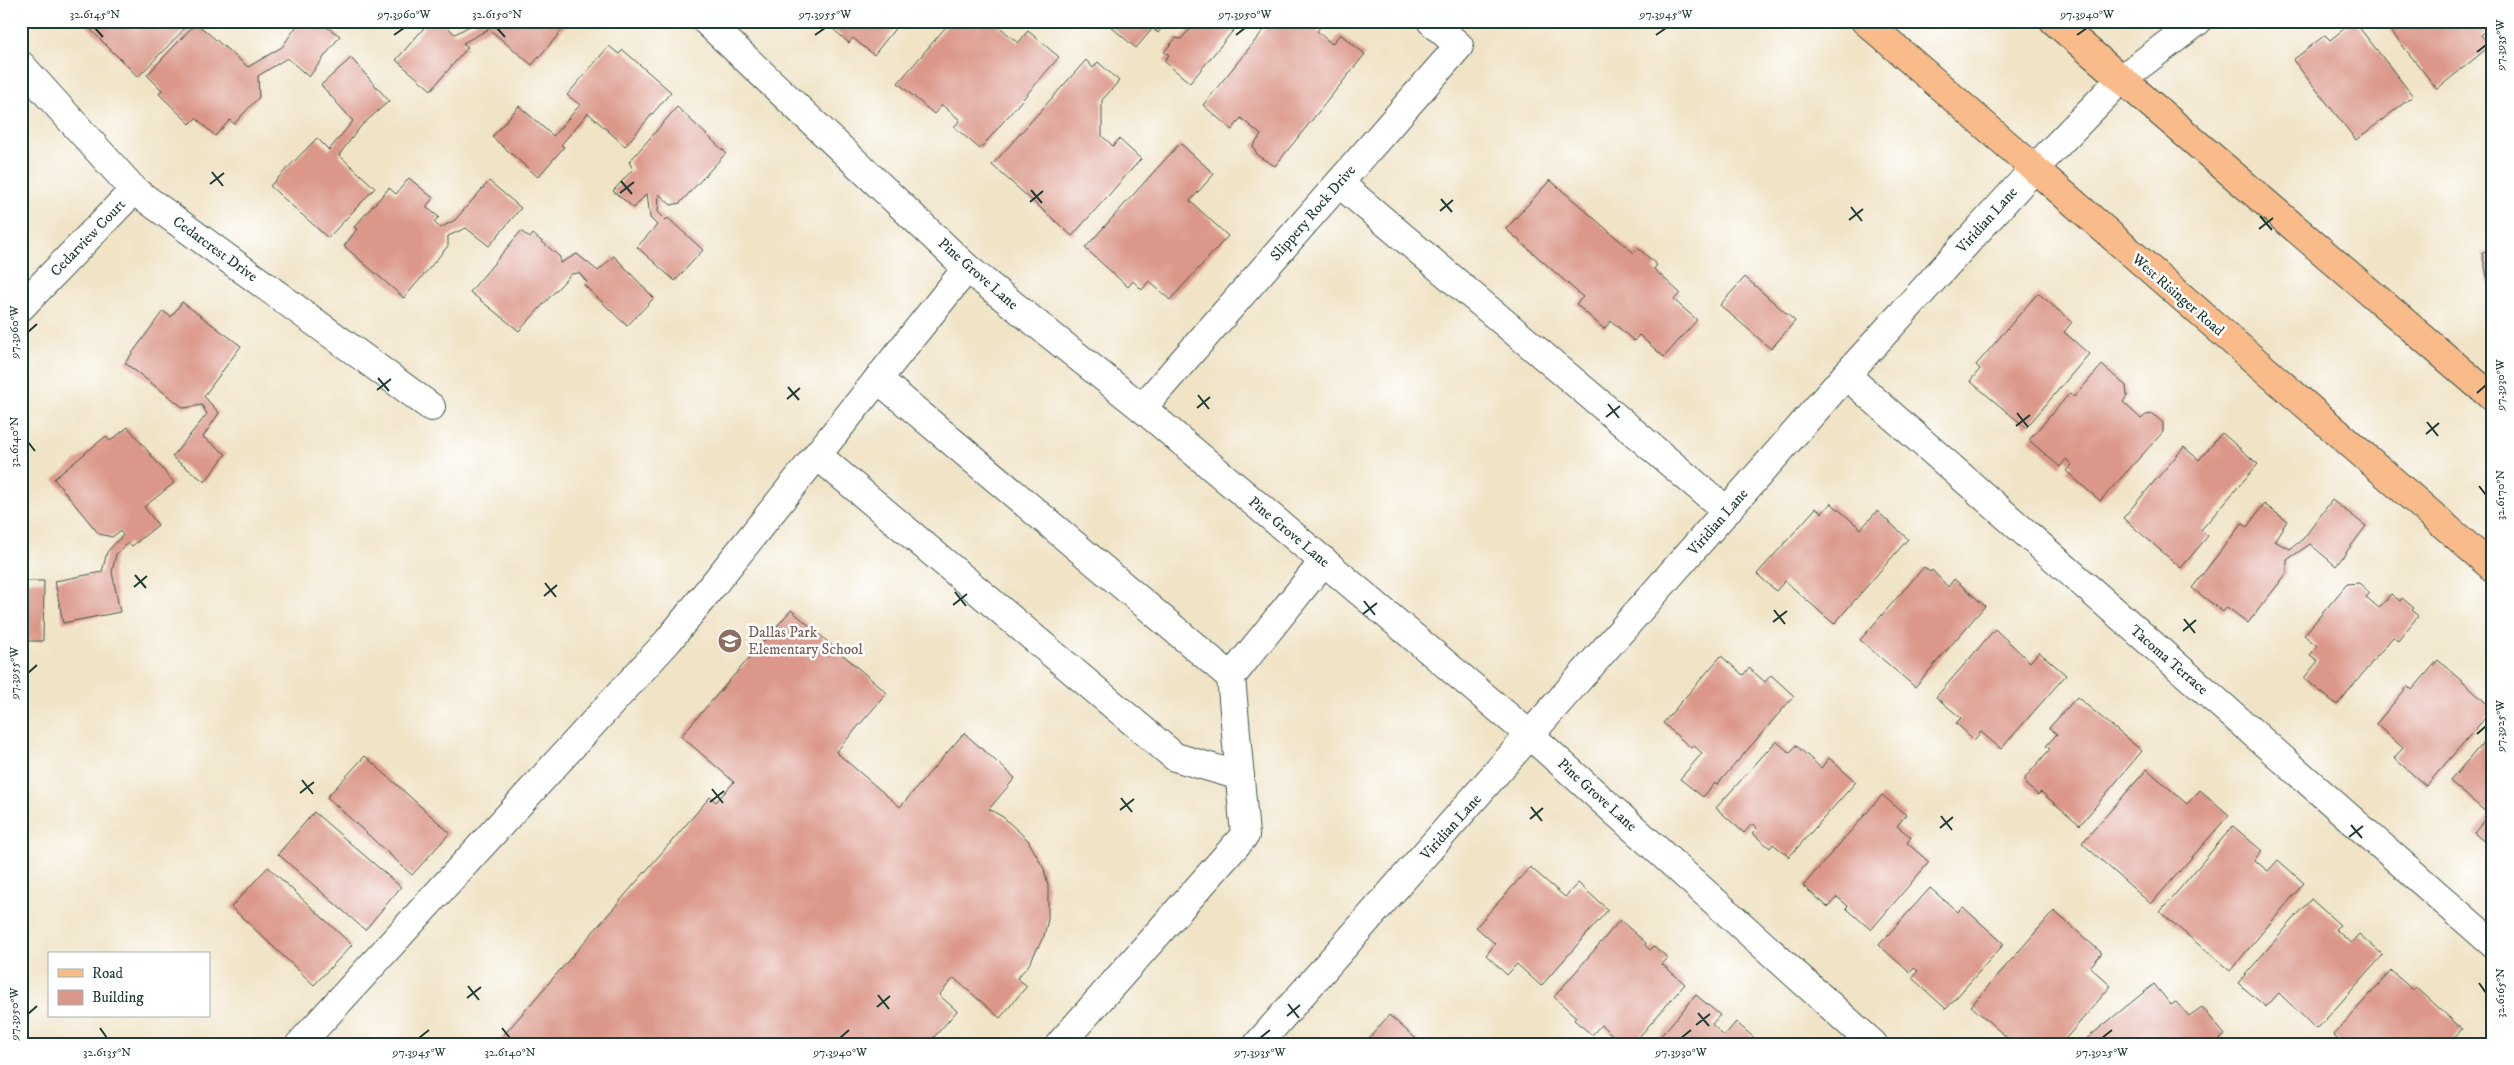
<svg xmlns="http://www.w3.org/2000/svg" width="2514" height="1065" font-family="'IM FELL DW Pica',serif">
<style>
.building{fill:#db988a}
.lines{fill:none;stroke-linecap:round;stroke-linejoin:round}
.minor-casing{stroke:#3e564a;stroke-width:30}
.major-casing{stroke:#3e564a;stroke-width:30}
.minor{stroke:#fff;stroke-width:28}
.major{stroke:#fabb8b;stroke-width:28}
.ticks{fill:none;stroke:#1f3d34;stroke-width:2}
.labels{text-anchor:middle;dominant-baseline:central;stroke-width:5;stroke-linejoin:round;paint-order:stroke}
.street-label{font-size:15px;fill:#1f3d34;stroke:#fff}
.education-label{font-size:15px;fill:#785e54;stroke:#fff;text-anchor:start}
.neatline{fill:none;stroke:#1f3d34;stroke-width:2}
.ticks-label{font-size:12px;text-anchor:middle;fill:#1f3d34}
</style>
<rect width="100%" height="100%" fill="#fff"/>
<filter id="ink" filterUnits="userSpaceOnUse"><feTurbulence type="fractalNoise" baseFrequency=".02" numOctaves="2"/><feDisplacementMap in="SourceGraphic" scale="10" xChannelSelector="R" yChannelSelector="G"/><feConvolveMatrix kernelMatrix="1 2 1 2 8 2 1 2 1" color-interpolation-filters="sRGB"/></filter>
<filter id="wash" filterUnits="userSpaceOnUse"><feTurbulence type="fractalNoise" baseFrequency=".0096" numOctaves="4" result="noise"/><feDisplacementMap in="SourceGraphic" scale="20" xChannelSelector="R" yChannelSelector="G"/><feGaussianBlur stdDeviation="1.12" result="paint"/><feColorMatrix in="noise" values="0 0 0 0 0 0 0 0 0 0 0 0 0 0 0 0 0 1.4 0 .05"/><feComposite in="paint" operator="in"/></filter>
<g filter="url(#wash)">
<rect width="100%" height="100%" fill="#f0e3c6"/>
<g id="blocks">
<g class="building">
<polygon points="82,21 192,21 138,77"/>
<polygon points="300,21 318,21 340,36 309,77 287,58 258,76 259,97 234,124 230,120 215,136 196,118 190,124 159,94 162,90 147,75 196,23 248,67 282,47"/>
<polygon points="430,21 440,21 455,34 479,21 570,21 532,65 489,29 463,43 468,47 431,90 396,60"/>
<polygon points="824,21 901,21 874,55 853,38 849,43"/>
<polygon points="951,21 997,21 995,23 1018,43 1028,31 1059,57 980,149 954,127 960,120 942,105 934,114 898,83"/>
<polygon points="1104,21 1167,21 1158,33 1153,28 1136,48"/>
<polygon points="1181,21 1241,21 1190,83 1164,61 1169,55 1164,52 1176,38 1181,39 1190,29"/>
<polygon points="1271,21 1325,21 1317,31 1332,44 1340,34 1365,54 1275,166 1258,156 1253,146 1261,135 1241,118 1232,130 1203,105"/>
<polygon points="2354,21 2413,96 2356,140 2293,60 2325,35 2330,40"/>
<polygon points="2393,21 2493,21 2493,25 2481,35 2490,46 2437,89 2387,26"/>
<polygon points="609,46 619,54 623,50 671,92 625,146 588,113 561,145 564,147 538,177 492,137 519,106 553,136 580,105 567,95"/>
<polygon points="351,58 389,101 361,126 339,155 375,188 328,238 270,186 317,138 329,150 353,121 321,85"/>
<polygon points="1086,60 1093,68 1098,62 1119,81 1102,100 1102,136 1113,146 1119,139 1141,159 1072,236 992,165"/>
<polygon points="677,107 726,153 680,203 671,205 659,194 658,212 666,220 668,218 703,250 675,281 637,247 657,225 650,218 647,193 634,208 613,191 633,169 629,162"/>
<polygon points="1180,143 1214,174 1190,201 1228,236 1170,300 1149,281 1142,290 1133,281 1128,287 1085,248"/>
<polygon points="409,178 433,198 426,207 439,217 434,222 440,228 455,220 489,181 521,208 489,246 466,228 448,236 448,246 404,298 344,246 357,229 354,227 389,188 396,194"/>
<polygon points="1550,180 1634,253 1638,248 1657,265 1654,269 1680,293 1674,300 1697,320 1664,357 1639,335 1634,341 1611,321 1604,329 1576,304 1583,297 1506,229"/>
<polygon points="521,231 530,238 533,234 560,257 560,263 577,254 598,271 614,256 654,298 627,326 584,285 587,282 579,273 571,274 519,331 470,292"/>
<polygon points="2493,251 2493,294 2491,295 2482,253"/>
<polygon points="1745,277 1795,321 1771,349 1720,305"/>
<polygon points="2038,293 2072,322 2064,332 2089,354 2026,428 1970,381 1980,369 1976,365"/>
<polygon points="182,302 241,346 204,396 219,413 203,437 226,454 205,482 172,457 207,414 202,405 184,408 125,363 163,311 171,317"/>
<polygon points="2102,365 2126,386 2127,396 2123,402 2141,419 2146,415 2153,414 2163,423 2163,432 2100,501 2066,471 2072,465 2066,459 2060,467 2029,440 2070,393 2074,397"/>
<polygon points="128,427 174,483 144,507 158,525 132,546 129,543 116,554 112,572 120,612 63,623 55,581 102,572 107,552 123,535 120,531 112,537 99,534 54,479 106,436 110,441"/>
<polygon points="2222,433 2258,464 2201,530 2208,536 2181,568 2123,518 2184,447 2199,460"/>
<polygon points="2332,500 2366,526 2336,566 2310,544 2287,560 2287,573 2248,623 2227,607 2223,612 2192,588 2242,523 2247,527 2264,504 2287,521 2274,541 2290,549 2303,539"/>
<polygon points="1831,503 1861,529 1877,511 1908,539 1834,624 1785,581 1776,591 1757,574 1816,508 1822,513"/>
<polygon points="1924,567 1930,572 1932,570 1948,587 1954,579 1985,606 1915,687 1860,640"/>
<polygon points="21,581 44,581 43,641 21,641"/>
<polygon points="2359,583 2370,593 2366,597 2379,608 2391,594 2400,601 2402,598 2414,608 2412,610 2418,616 2398,641 2393,637 2337,705 2304,678 2318,661 2310,655 2317,646 2304,635 2347,584"/>
<polygon points="791,610 887,693 836,752 900,807 964,733 1015,778 989,809 1003,817 1028,840 1044,869 1048,886 1048,919 1044,936 1028,966 1017,978 1027,986 1000,1018 954,978 939,995 957,1011 928,1044 496,1044 710,797 716,802 734,782 681,736"/>
<polygon points="1995,629 2030,662 2039,652 2066,675 2001,749 1981,732 1974,740 1956,723 1961,718 1936,697"/>
<polygon points="1721,656 1743,675 1749,668 1765,682 1771,675 1794,696 1717,785 1715,783 1703,797 1680,779 1702,753 1693,745 1691,748 1663,723"/>
<polygon points="2438,660 2493,709 2426,786 2394,758 2403,748 2376,724 2408,686 2412,690"/>
<polygon points="2077,697 2142,751 2080,825 2041,792 2038,795 2026,785 2025,778 2050,749 2046,746 2057,734 2049,728"/>
<polygon points="2493,731 2493,849 2474,833 2489,815 2450,781"/>
<polygon points="1776,741 1790,753 1796,745 1821,768 1829,758 1856,782 1789,857 1773,844 1770,848 1752,833 1757,828 1752,824 1744,833 1716,808"/>
<polygon points="365,756 450,833 412,875 327,797"/>
<polygon points="2147,769 2187,804 2200,790 2229,815 2151,904 2082,843"/>
<polygon points="1882,795 1906,815 1897,826 1911,837 1907,843 1929,862 1871,930 1846,908 1848,906 1837,897 1828,907 1803,886"/>
<polygon points="314,812 401,887 365,930 278,854"/>
<polygon points="2233,826 2262,851 2254,860 2268,871 2278,860 2304,883 2230,971 2160,912"/>
<polygon points="268,867 352,945 314,985 231,907"/>
<polygon points="1530,867 1565,897 1578,883 1608,910 1541,986 1517,964 1507,975 1486,955 1495,944 1476,927"/>
<polygon points="1930,888 1958,912 1963,907 2004,944 1946,1009 1912,978 1918,971 1914,968 1910,973 1879,945"/>
<polygon points="2311,899 2340,925 2335,929 2351,943 2359,934 2383,955 2319,1027 2315,1028 2279,993 2266,1007 2238,983"/>
<polygon points="2054,911 2102,953 2090,967 2111,986 2061,1044 2014,1044 1971,1006"/>
<polygon points="1620,920 1646,943 1645,945 1650,950 1654,946 1668,958 1662,964 1685,984 1633,1044 1623,1044 1601,1025 1592,1035 1574,1020 1576,1017 1554,997"/>
<polygon points="2391,971 2413,990 2416,987 2462,1029 2448,1044 2342,1044 2333,1035"/>
<polygon points="2154,984 2171,1005 2176,1002 2189,1016 2202,1007 2225,1035 2214,1044 2080,1044"/>
<polygon points="1696,995 1720,1015 1712,1024 1724,1036 1736,1022 1761,1044 1654,1044"/>
<polygon points="1389,1015 1422,1044 1364,1044"/>
</g>
</g>
</g>
<g filter="url(#ink)">
<use href="#blocks" fill-opacity="0" stroke="#3e564a" stroke-width="1"/>
<g class="lines">
<defs>
<g id="minor">
<polyline points="706,21 967,268 1142,408 1531,736 1873,1044"/>
<polyline points="21,65 134,190 431,407"/>
<polyline points="1339,183 1727,511"/>
<polyline points="21,307 134,190"/>
<polyline points="1846,375 2493,944"/>
<polyline points="878,379 1231,677"/>
<polyline points="1142,408 1459,46 1431,21"/>
<polyline points="817,455 1175,757 1240,776"/>
<polyline points="300,1044 668,641 967,268"/>
<polyline points="1060,1044 1245,835 1231,677 1324,561"/>
<polyline points="1258,1044 1846,375 2034,169 2120,80 2198,21"/>
</g>
<g id="major">
<polyline points="1865,21 2493,568"/>
<polyline points="2054,21 2493,398"/>
</g>
</defs>
<use href="#minor" class="minor-casing"/>
<use href="#major" class="major-casing"/>
<use href="#minor" class="minor"/>
<use href="#major" class="major"/>
</g>
</g>
<path class="ticks" d="M95,28L103,37M497,28L505,37M394,35L404,28M815,35L825,28M1236,35L1245,28M1656,35L1666,28M2077,35L2087,28M2477,52L2486,45M212,172L223,186M621,181L632,194M210,184L224,173M1031,190L1042,203M620,193L634,182M1441,199L1452,212M1030,202L1043,191M1851,207L1862,221M1440,211L1453,200M2260,216L2272,230M1849,220L1863,209M2259,229L2273,218M28,332L37,324M378,378L389,391M788,387L799,400M377,390L391,379M2477,393L2486,385M1198,395L1209,409M787,399L800,388M1608,404L1619,418M1197,408L1210,397M2017,413L2028,427M1606,417L1620,406M2427,422L2438,436M2016,426L2030,415M2426,434L2439,423M28,442L35,451M2479,486L2486,495M135,575L146,588M545,583L556,597M134,587L147,576M955,592L966,606M544,596L557,585M1364,601L1375,615M953,605L967,594M1774,610L1785,624M1363,614L1377,603M2184,619L2195,633M1773,622L1787,611M2183,631L2196,620M28,673L37,665M2477,734L2486,726M302,780L313,794M712,789L723,803M300,793L314,782M1121,798L1132,812M710,802L724,791M1531,807L1542,821M1120,810L1134,799M1941,816L1952,830M1530,819L1543,808M2351,825L2362,838M1940,828L1953,817M2349,837L2363,826M2479,983L2486,993M468,986L479,1000M878,995L889,1009M467,998L481,987M1288,1004L1299,1018M877,1007L890,996M1698,1013L1709,1026M28,1014L37,1006M1287,1016L1300,1005M1696,1025L1710,1014M100,1028L107,1038M502,1028L510,1038M419,1038L429,1030M840,1038L849,1030M1260,1038L1270,1030M1681,1038L1691,1030M2102,1038L2112,1030"/>
<defs>
<symbol id="school-disc" viewBox="-11 -11 22 22"><circle r="9.5" fill="#8d6e63" stroke="#fff"/><path d="M0-5L7-2L0 1L-7-2ZM-4 1L0 2.5L4 1V4Q0 6-4 4Z" fill="#fff"/></symbol>
</defs>
<g fill-rule="evenodd">
<use href="#school-disc" x="716" y="627" width="28" height="28"/>
</g>
<g class="labels">
<g class="street-label">
<text transform="translate(1313 213) rotate(-49)">Slippery Rock Drive</text>
<text transform="translate(1987 220) rotate(-48)">Viridian Lane</text>
<text transform="translate(88 238) rotate(-46)">Cedarview Court</text>
<text transform="translate(215 249) rotate(36)">Cedarcrest Drive</text>
<text transform="translate(978 274) rotate(41)">Pine Grove Lane</text>
<text transform="translate(2178 295) rotate(41)">West Risinger Road</text>
<text transform="translate(1718 522) rotate(-49)">Viridian Lane</text>
<text transform="translate(1289 532) rotate(40)">Pine Grove Lane</text>
<text transform="translate(2169 660) rotate(41)">Tacoma Terrace</text>
<text transform="translate(1597 795) rotate(42)">Pine Grove Lane</text>
<text transform="translate(1451 827) rotate(-48)">Viridian Lane</text>
</g>
<g class="education-label">
<text x="748" y="632">Dallas Park<tspan x="748" dy="17">Elementary School</tspan></text>
</g>
</g>
<rect width="2514" height="1065" fill="none" stroke="#fff" stroke-width="55"/>
<rect x="48" y="952" width="162" height="65" fill="#ffffff" stroke="#a5b1ae"/>
<rect x="58" y="969" width="25" height="8" fill="#fabb8b" stroke="#a5b1ae"/>
<text x="92" y="978" font-size="15" fill="#1f3d34">Road</text>
<rect x="58" y="990" width="25" height="15" fill="#db988a" stroke="#a5b1ae"/>
<text x="92" y="1002" font-size="15" fill="#1f3d34">Building</text>
<rect x="28" y="28" width="2458" height="1010" class="neatline"/>
<g class="ticks-label">
<text x="95" y="18">32.6145°N</text>
<text x="404" y="18">97.3960°W</text>
<text x="497" y="18">32.6150°N</text>
<text x="825" y="18">97.3955°W</text>
<text x="1245" y="18">97.3950°W</text>
<text x="1666" y="18">97.3945°W</text>
<text x="2087" y="18">97.3940°W</text>
<text transform="translate(2500 45) rotate(-90)" y="4">97.3935°W</text>
<text transform="translate(14 332) rotate(-90)" y="4">97.3960°W</text>
<text transform="translate(2500 385) rotate(-90)" y="4">97.3930°W</text>
<text transform="translate(14 442) rotate(-90)" y="4">32.6140°N</text>
<text transform="translate(2500 495) rotate(-90)" y="4">32.6170°N</text>
<text transform="translate(14 673) rotate(-90)" y="4">97.3955°W</text>
<text transform="translate(2500 726) rotate(-90)" y="4">97.3925°W</text>
<text transform="translate(2500 993) rotate(-90)" y="4">32.6165°N</text>
<text transform="translate(14 1014) rotate(-90)" y="4">97.3950°W</text>
<text x="107" y="1056">32.6135°N</text>
<text x="419" y="1056">97.3945°W</text>
<text x="510" y="1056">32.6140°N</text>
<text x="840" y="1056">97.3940°W</text>
<text x="1260" y="1056">97.3935°W</text>
<text x="1681" y="1056">97.3930°W</text>
<text x="2102" y="1056">97.3925°W</text>
</g>
</svg>
